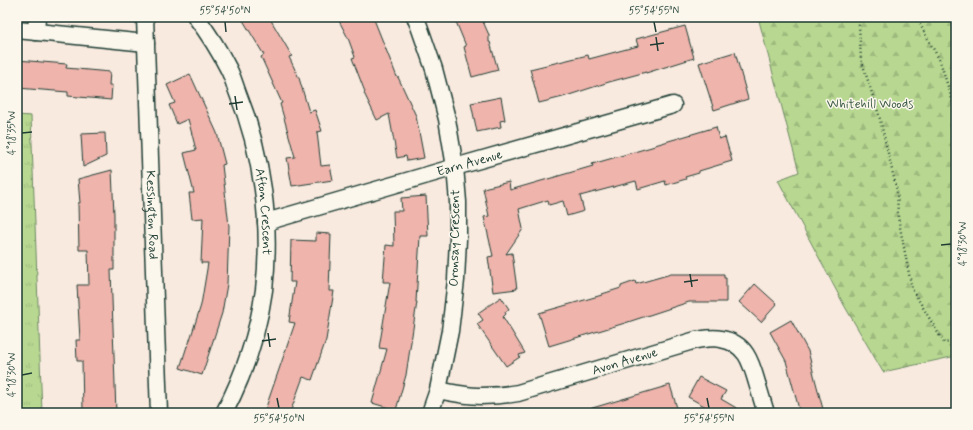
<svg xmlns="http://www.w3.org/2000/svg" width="973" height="430" font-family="Mynerve,sans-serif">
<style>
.forest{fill:url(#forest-firs);stroke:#6c8a62}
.park{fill:url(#park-tufts);stroke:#6c8a62}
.building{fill:#efb4ac;stroke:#1f3d34}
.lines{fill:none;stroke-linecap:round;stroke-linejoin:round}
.minor-casing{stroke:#1f3d34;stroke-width:19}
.path{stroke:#1f3d34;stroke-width:2.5;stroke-dasharray:1 3;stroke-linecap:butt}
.minor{stroke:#fbf7ec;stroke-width:16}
.ticks{fill:none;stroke:#1f3d34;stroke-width:1.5}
.labels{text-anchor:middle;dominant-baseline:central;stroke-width:3;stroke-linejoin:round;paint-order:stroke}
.park-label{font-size:13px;fill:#3e5c47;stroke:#fbf7ec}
.street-label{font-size:13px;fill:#1f3d34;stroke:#fbf7ec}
.neatline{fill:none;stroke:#1f3d34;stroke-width:1.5}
.ticks-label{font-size:10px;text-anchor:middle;fill:#1f3d34}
</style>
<defs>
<pattern id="forest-firs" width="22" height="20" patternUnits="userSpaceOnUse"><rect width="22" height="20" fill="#b8d891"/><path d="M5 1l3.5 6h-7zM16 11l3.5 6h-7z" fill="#9eba7e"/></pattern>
<pattern id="park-tufts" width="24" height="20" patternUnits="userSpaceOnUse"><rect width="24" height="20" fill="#b8d891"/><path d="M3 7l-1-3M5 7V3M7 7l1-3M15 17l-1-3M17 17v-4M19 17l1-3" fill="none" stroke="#9eba7e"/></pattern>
</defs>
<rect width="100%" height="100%" fill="#f9eadf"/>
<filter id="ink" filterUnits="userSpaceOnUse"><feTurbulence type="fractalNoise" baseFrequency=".025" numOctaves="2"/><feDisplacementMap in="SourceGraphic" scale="8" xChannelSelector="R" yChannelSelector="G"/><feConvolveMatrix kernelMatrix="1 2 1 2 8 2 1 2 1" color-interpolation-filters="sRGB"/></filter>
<g filter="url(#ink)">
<polygon class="forest" points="758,17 956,17 956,356 883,372 844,305 778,180 799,172"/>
<polygon class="park" points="17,115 31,116 42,413 17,413"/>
<g class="building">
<polygon points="241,17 269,17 292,56 289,57 299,78 309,112 315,110 322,131 317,132 321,166 330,165 333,180 292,186 287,158 295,157 280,104 282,103 261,57 264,55"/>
<polygon points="337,17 373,17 397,77 398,77 416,116 424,158 407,161 406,156 397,158 389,114 377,120 364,93 365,92 352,58 355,57 348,38"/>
<polygon points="454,17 481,17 489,35 489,42 490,42 498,70 472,77 464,47 466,46"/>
<polygon points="685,26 694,58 646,73 646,72 609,82 563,97 539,103 530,69 588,55 589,59 638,46 636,39"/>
<polygon points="735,52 748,99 714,110 699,63"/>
<polygon points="17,60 67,64 66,68 110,72 109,85 112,85 111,100 68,96 68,92 17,88"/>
<polygon points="190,74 217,133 225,164 222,165 229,226 227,284 222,313 202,375 180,368 187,346 188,346 201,305 208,263 201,263 203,218 192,219 189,193 194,193 184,153 196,150 188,119 177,124 169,105 175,103 167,85"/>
<polygon points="501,97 505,120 500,121 501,127 477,132 471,103"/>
<polygon points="716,127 719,139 725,137 732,161 699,171 699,173 685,177 686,179 666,185 665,181 638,189 636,181 580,196 584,211 567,216 563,201 549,205 548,200 519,209 523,229 506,254 512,253 517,289 493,292 488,257 493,256 484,217 489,216 483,188 509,182 510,190 593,166 592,164 655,146 655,145"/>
<polygon points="105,133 106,156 83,167 81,134"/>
<polygon points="112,170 114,215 114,270 111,270 116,413 91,413 91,409 83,410 82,361 77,361 76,340 80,340 77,285 89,285 88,250 79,250 78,203 80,203 78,179"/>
<polygon points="426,196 428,236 420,236 416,302 417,302 406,375 396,410 372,403 387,349 379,348 390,282 383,282 386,245 394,246 393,211 402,211 401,198"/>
<polygon points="316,233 331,234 329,291 334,291 326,340 312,380 303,377 290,413 264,413 295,323 289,322 295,282 290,282 291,240 316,241"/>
<polygon points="671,274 724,274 724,278 726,278 726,302 689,302 625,323 549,346 539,313 602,295 602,294 621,288 621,286 635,281 636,284"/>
<polygon points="755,284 777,304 761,322 739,302"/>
<polygon points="501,297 509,309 505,312 506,314 503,317 525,353 519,355 520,357 506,366 477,324 483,320 478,313"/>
<polygon points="791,320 808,351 815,379 824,413 800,413 786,361 770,332"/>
<polygon points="699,377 726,391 721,399 745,413 717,413 688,397"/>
<polygon points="670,385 677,408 661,413 589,413 589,409"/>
</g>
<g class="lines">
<defs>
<g id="minor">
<path id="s1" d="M145,17L159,413"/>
<path id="s2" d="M196,17C208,33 219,50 228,68C232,75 234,83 237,91C262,153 272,223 264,290C258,333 244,375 224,413"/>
<polyline points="415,17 419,26 434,69 447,119 455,167 458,202 458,239 456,280 450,331 438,390 430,413"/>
<polyline points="17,30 146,43"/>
<polyline points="36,32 37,17"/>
<path id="s3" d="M266,222L455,167L673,105"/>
<path id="s4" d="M438,390C452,393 467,396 481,396C494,396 506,395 518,393L696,340C704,339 713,337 721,339C746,343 751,362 757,383C760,393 763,403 766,413"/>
</g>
</defs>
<use href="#minor" class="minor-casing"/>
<g class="path">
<polyline points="861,17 859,25 861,59 879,115 897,191 898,217 912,289 944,343 956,341"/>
<polyline points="916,17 940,61 956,112"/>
</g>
<use href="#minor" class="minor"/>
</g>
</g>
<path class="ticks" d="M225,22L226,32M654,22L656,32M656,37L658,51M650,45L664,43M235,96L237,110M229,104L243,102M22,133L32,132M941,245L951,244M690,274L692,287M684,282L698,280M268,333L270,347M262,341L276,339M22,375L32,373M277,398L279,408M707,398L709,408"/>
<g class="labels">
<g class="park-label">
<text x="870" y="104">Whitehill Woods</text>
</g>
<g class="street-label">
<text stroke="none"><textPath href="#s3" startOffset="212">Earn Avenue</textPath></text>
<text stroke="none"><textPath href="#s2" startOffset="209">Afton Crescent</textPath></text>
<text stroke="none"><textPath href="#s1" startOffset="198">Kessington Road</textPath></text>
<text transform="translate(455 238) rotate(-89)">Oronsay Crescent</text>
<text stroke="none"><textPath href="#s4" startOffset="192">Avon Avenue</textPath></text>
</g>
</g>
<rect width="973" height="430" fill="none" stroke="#fbf7ec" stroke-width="44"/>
<rect x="22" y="22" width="929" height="386" class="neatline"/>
<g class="ticks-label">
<text x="225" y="14">55°54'50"N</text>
<text x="654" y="14">55°54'55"N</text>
<text transform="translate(11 133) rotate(-90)" y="4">4°18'35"W</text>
<text transform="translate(962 244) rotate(-90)" y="4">4°18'30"W</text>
<text transform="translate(11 375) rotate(-90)" y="4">4°18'30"W</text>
<text x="279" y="422">55°54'50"N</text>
<text x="709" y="422">55°54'55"N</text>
</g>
</svg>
